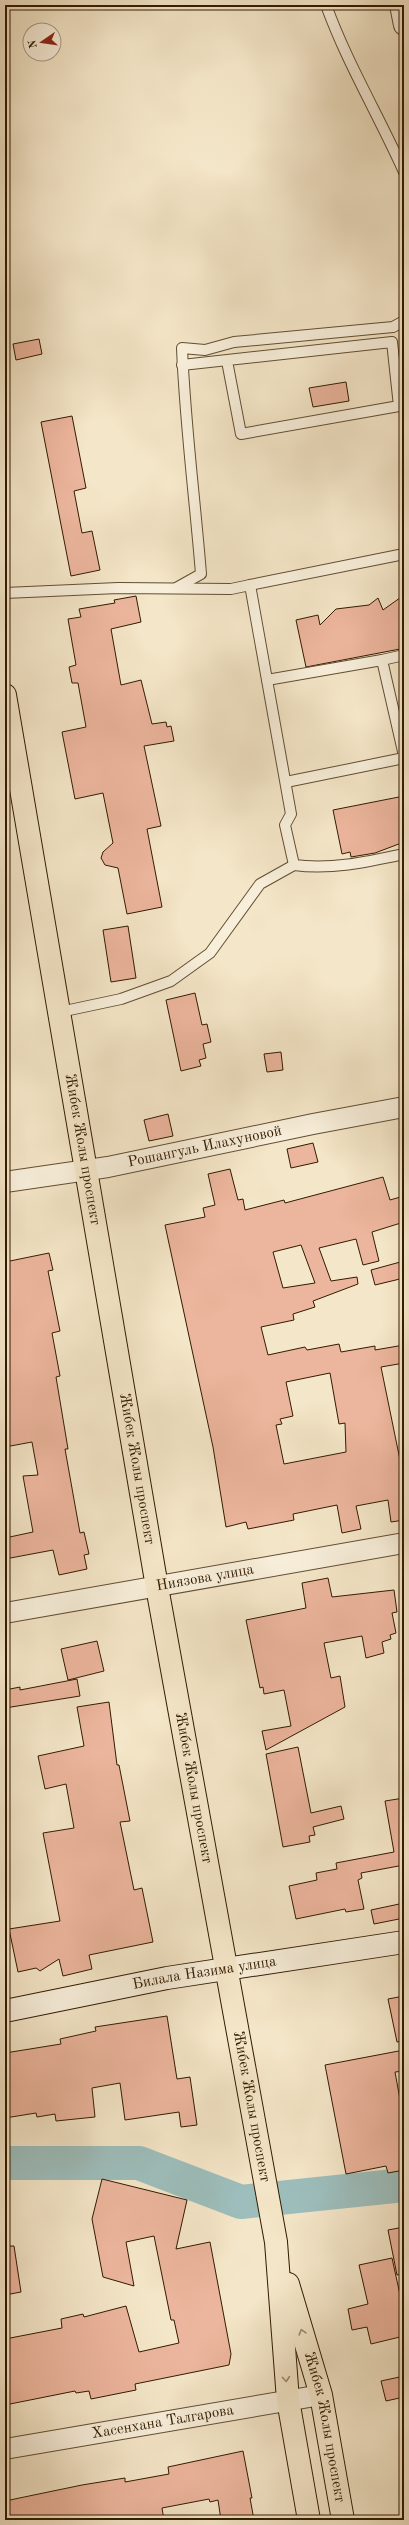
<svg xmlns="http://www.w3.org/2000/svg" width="409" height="2525" font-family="'Old Standard TT',serif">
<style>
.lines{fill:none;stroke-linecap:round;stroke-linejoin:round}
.river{stroke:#9dbebc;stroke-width:34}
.building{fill:#ecb59d;stroke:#321b00;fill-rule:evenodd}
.lane-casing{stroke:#624e32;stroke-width:12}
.street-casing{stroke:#624e32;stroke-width:22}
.secondary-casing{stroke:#321b00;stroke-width:24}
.highway-casing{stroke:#321b00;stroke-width:24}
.lane{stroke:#f8efdb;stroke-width:10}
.street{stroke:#f8efdb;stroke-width:20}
.secondary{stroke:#f8efdb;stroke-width:22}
.highway{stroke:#f4e6c8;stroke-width:22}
.oneway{stroke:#9d8b6e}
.labels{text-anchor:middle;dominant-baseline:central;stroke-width:3;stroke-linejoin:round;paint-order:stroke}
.street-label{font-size:15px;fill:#321b00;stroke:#f8efdb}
</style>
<rect width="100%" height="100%" fill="#f4e6c8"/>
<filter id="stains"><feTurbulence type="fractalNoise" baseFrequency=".005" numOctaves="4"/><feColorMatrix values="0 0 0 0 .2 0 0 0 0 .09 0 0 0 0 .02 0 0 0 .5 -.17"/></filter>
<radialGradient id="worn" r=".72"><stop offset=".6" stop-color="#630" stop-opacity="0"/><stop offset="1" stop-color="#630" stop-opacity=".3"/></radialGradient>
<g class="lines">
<polyline class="river" points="5,2163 139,2163 241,2202 404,2185"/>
</g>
<g class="building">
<polygon points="39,339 42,354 16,360 13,344"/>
<polygon points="346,382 349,401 313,407 309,388"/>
<polygon points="72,416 86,488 74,491 82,533 92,531 100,570 71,576 41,422"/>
<polygon points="404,595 404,645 399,646 400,649 306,667 296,620 318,615 320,625 336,609 369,605 378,598 383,610"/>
<polygon points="136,596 141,622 111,629 121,685 141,680 152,724 166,722 167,727 171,726 174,741 144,746 161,826 147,829 162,907 127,914 118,868 105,865 101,858 103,852 113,843 103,793 75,799 62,732 86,727 78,683 72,683 69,667 76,665 68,619 81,617 79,609 115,603 114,600"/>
<polygon points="404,796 404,842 375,853 351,857 350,852 342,854 333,810"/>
<polygon points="128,926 136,978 111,982 103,930"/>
<polygon points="195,993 202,1025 207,1024 211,1042 203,1044 206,1058 199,1060 201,1066 181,1071 166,1000"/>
<polygon points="281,1052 283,1070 267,1072 264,1054"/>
<polygon points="168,1114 173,1136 149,1141 144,1120"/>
<polygon points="313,1143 318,1162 291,1168 287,1149"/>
<path d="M230,1169L238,1200L243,1199L245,1210L284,1200L285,1203L383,1177L390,1200L404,1196V1222L372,1232L379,1261L363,1265L356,1239L319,1248L331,1281L357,1277L358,1284L313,1301L315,1307L293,1314L294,1320L261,1327L268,1355L305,1347L307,1350L339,1344L341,1352L375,1346V1350L404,1345V1363L381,1367L400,1460L404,1459V1520L391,1522L388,1500L356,1506L361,1529L342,1533L337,1505L293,1514L294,1520L248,1529L246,1522L226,1527L213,1447L165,1225L205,1217L203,1208L215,1205L208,1174ZM301,1245L315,1283L283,1288L273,1252ZM330,1373L339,1424L345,1423L346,1452L284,1464L276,1425L282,1424L280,1419L293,1416L286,1382Z"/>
<polygon points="49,1253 53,1270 48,1271 60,1331 52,1333 60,1376 56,1377 68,1449 65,1449 80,1533 84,1532 89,1554 84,1555 87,1569 59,1575 53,1550 5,1559 5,1538 33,1532 23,1476 38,1475 32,1442 5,1447 5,1262"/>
<polygon points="404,1261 404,1278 375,1285 371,1270"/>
<polygon points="328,1578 332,1597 394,1590 397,1612 392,1613 396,1633 390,1635 391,1639 382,1642 384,1653 366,1658 362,1636 324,1643 331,1678 340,1676 345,1707 266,1750 262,1731 291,1726 284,1690 264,1694 263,1687 260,1688 246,1620 306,1608 302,1583"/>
<polygon points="97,1641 104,1671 68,1680 61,1649"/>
<polygon points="77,1679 80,1696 5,1708 5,1690 20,1687 20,1690"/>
<polygon points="109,1702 117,1765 119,1765 130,1821 120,1822 134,1890 142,1888 153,1942 89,1955 92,1969 63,1976 59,1959 40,1971 36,1968 18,1972 9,1929 60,1921 43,1833 74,1828 66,1784 45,1789 38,1756 84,1746 77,1707"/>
<polygon points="298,1747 311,1813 341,1806 344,1819 313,1827 315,1835 309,1836 310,1842 283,1847 266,1754"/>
<polygon points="404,1798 404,1865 361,1873 362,1878 358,1880 364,1909 346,1912 345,1909 296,1919 289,1886 317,1880 316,1873 337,1869 336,1863 394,1852 385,1801"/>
<polygon points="404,1903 404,1918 374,1924 371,1910"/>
<polygon points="404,1996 404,2041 397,2042 388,1999"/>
<polygon points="167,2016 177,2079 190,2077 197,2125 181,2127 179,2112 125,2120 120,2083 92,2088 95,2117 56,2121 55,2114 37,2117 36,2113 5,2118 5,2053 61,2044 60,2039 96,2031 95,2027"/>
<polygon points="404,2050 404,2071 395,2072 403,2116 400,2117 404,2139 404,2170 388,2173 386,2166 346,2174 325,2065"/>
<polygon points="102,2179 187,2200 176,2249 210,2242 231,2354 229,2365 135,2384 136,2390 91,2399 89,2391 76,2393 75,2391 5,2405 5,2339 62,2328 61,2319 83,2314 84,2317 126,2306 139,2352 179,2343 174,2320 171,2320 154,2236 126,2242 134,2286 103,2277 92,2219"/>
<polygon points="404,2227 404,2274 397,2275 388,2230"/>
<polygon points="5,2246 14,2246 21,2292 5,2295"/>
<polygon points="392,2258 402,2304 404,2304 404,2336 371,2344 367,2327 352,2330 348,2309 368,2304 359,2265"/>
<polygon points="404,2376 404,2397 386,2401 381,2381"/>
<polygon points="243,2451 252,2498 250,2498 254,2520 221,2520 218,2500 210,2502 209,2499 162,2508 164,2520 5,2520 5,2501 82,2485 125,2478 125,2482 169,2474 168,2467"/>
</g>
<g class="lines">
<defs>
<g id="lane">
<path d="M326,5C347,63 379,116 404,172"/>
<polyline points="182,365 392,342 399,406 241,434 227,361"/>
<polyline points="250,585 404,554"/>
<path d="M176,588L201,574C195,499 185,424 182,348L205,350L234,342L393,327L404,321"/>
<path d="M5,593L118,588L231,589L250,585L291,814L285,825L294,865C331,870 367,862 404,854"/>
<polyline points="382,660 404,655"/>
<polyline points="267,680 382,660 404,756"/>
<polyline points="286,782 404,758"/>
<polyline points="60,1012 121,999 171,981 210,953 260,884 294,865"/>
</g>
<g id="street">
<polyline points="400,5 404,25"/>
<path id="s1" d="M5,1182L108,1167L313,1124L404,1107"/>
<path id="s2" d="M5,1613L404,1543"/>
<path id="s3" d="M5,2449L321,2395"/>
</g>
<g id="secondary">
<path id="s4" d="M5,2011L167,1978L404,1942"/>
</g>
<g id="highway">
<path id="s5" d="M5,695L157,1587L276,2242L288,2400L309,2520"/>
<path id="s6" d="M288,2284L321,2395L343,2520"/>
</g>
</defs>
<use href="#lane" class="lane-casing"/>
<use href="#street" class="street-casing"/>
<use href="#secondary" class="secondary-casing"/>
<use href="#highway" class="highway-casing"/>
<use href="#lane" class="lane"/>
<use href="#street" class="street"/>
<use href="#secondary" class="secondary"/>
<use href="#highway" class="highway"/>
</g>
<defs><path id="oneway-chevron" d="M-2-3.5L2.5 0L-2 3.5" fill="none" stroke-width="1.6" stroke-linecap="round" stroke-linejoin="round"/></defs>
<g class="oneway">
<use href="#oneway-chevron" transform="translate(302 2332) rotate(-106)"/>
<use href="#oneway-chevron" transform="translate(286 2379) rotate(86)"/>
</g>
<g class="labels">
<g class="street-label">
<text stroke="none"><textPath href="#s1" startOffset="203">Рошангуль Илахуновой</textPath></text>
<text stroke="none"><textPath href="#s5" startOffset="461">Жибек Жолы проспект</textPath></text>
<text stroke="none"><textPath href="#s5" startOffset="785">Жибек Жолы проспект</textPath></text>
<text stroke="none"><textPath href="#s2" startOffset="203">Ниязова улица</textPath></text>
<text stroke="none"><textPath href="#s5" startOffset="1109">Жибек Жолы проспект</textPath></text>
<text stroke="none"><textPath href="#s4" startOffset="203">Билала Назима улица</textPath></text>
<text stroke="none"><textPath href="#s5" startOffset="1433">Жибек Жолы проспект</textPath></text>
<text stroke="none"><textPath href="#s3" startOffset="160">Хасенхана Талгарова</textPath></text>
<text stroke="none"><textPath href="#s6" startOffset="148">Жибек Жолы проспект</textPath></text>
</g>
</g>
<rect width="409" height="2525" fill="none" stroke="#f4e6c8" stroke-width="20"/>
<rect x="6" y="6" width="397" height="2513" fill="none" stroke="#321b00" stroke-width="2"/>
<rect x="10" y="10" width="389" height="2505" fill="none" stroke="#321b00"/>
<g transform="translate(42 42) rotate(257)"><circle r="19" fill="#f8efdb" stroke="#a99a83"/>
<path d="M0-3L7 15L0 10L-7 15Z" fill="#8f2418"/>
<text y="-6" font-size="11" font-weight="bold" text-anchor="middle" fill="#321b00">N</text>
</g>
<rect width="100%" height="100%" filter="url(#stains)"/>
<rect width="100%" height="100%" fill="url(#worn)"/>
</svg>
